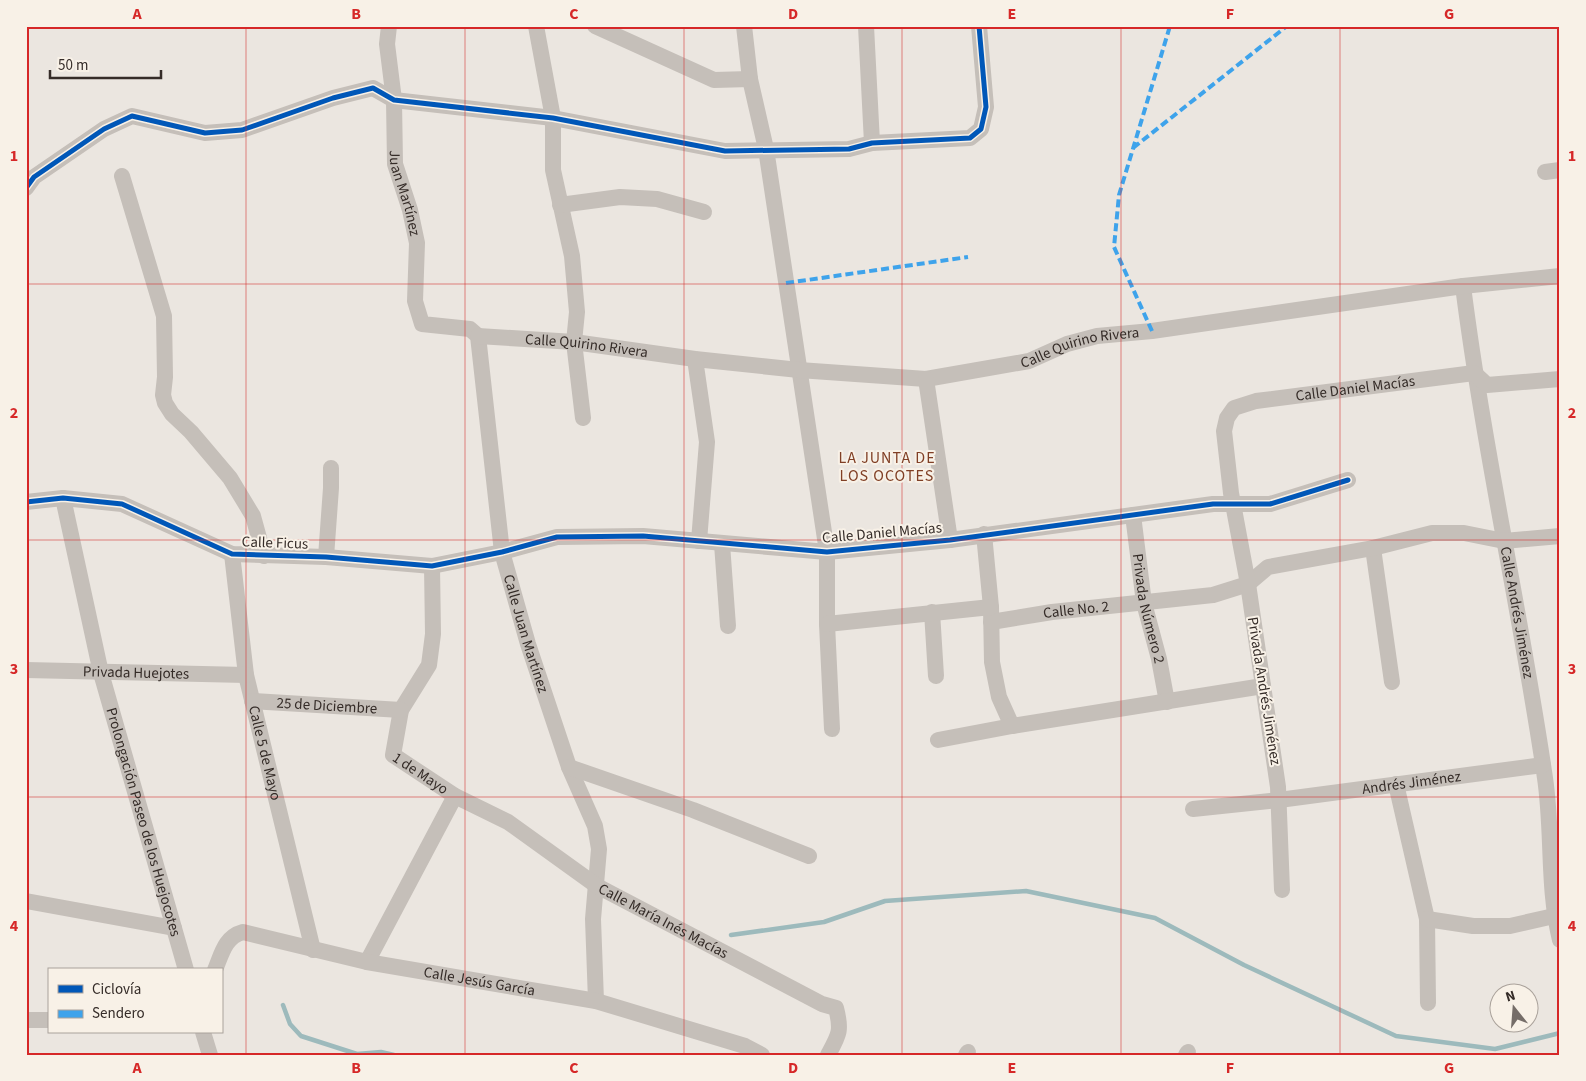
<svg xmlns="http://www.w3.org/2000/svg" width="1586" height="1081" font-family="'Source Sans 3',sans-serif">
<style>
.lines{fill:none;stroke-linecap:round;stroke-linejoin:round}
.stream{stroke:#9dbabc;stroke-width:4.5}
.minor{stroke:#c5bfb9;stroke-width:16}
.quiet{stroke:#3ea3eb;stroke-width:4;stroke-dasharray:8 4;stroke-linecap:butt}
.cycleway-casing{stroke:#f8f1e7;stroke-width:8}
.cycleway{stroke:#0057b8;stroke-width:5}
.grid{fill:none;stroke:#d62828;stroke-width:1;stroke-opacity:0.55}
.labels{text-anchor:middle;dominant-baseline:central;stroke-width:4;stroke-linejoin:round;paint-order:stroke}
.street-label{font-size:15px;fill:#352c28;stroke:#f8f1e7}
.neighbourhood-label{font-size:16px;letter-spacing:1px;fill:#803f25;stroke:#f8f1e7}
.neatline{fill:none;stroke:#d62828;stroke-width:2}
.grid-label{font-size:16px;text-anchor:middle;font-weight:bold;fill:#d62828}
</style>
<rect width="100%" height="100%" fill="#ebe6e0"/>
<g class="lines">
<g class="stream">
<polyline points="731,935 824,922 885,901 1026,891 1155,918 1244,965 1396,1036 1495,1049 1560,1033"/>
<polyline points="283,1005 290,1024 301,1036 357,1054 381,1052 394,1055"/>
</g>
<g class="minor">
<path id="s1" d="M389,26L387,44L394,100L395,164L410,210L417,243L415,301L422,324L470,329L478,336L502,552L528,644L569,767L595,826L599,849L593,919L596,1001"/>
<polyline points="536,26 553,118 553,170 572,256 577,312 574,342 583,418"/>
<polyline points="595,26 714,80 750,79"/>
<polyline points="744,26 750,79 766,149 827,552 827,624 832,729"/>
<polyline points="866,26 872,143"/>
<polyline points="1545,172 1560,170"/>
<polyline points="122,176 164,316 165,377 163,395 165,403 172,414 191,432 230,478 253,516 264,556"/>
<polyline points="26,188 34,177 104,129 132,116 205,133 242,130 333,98 373,88 394,100 553,118 725,151 849,149 872,143 970,138 981,129 986,107 979,26"/>
<polyline points="560,205 620,197 657,199 704,212"/>
<path id="s2" d="M1463,286C1484,451 1521,614 1545,778C1553,832 1547,887 1560,940"/>
<path id="s3" d="M478,336L574,342L695,359L799,370L926,379L1029,361L1067,344L1097,336L1152,331L1463,286L1560,276"/>
<polyline points="695,359 707,442 699,541"/>
<polyline points="926,379 950,540"/>
<path id="s4" d="M63,498L101,673L186,970"/>
<polyline points="26,502 63,498 122,504 232,554 326,557 432,566 502,552 557,537 643,536 827,552 950,540 1213,504 1270,504 1348,480"/>
<path id="s5" d="M1133,515L1144,603L1159,659L1167,702"/>
<polyline points="984,534 991,607 992,662 999,697 1012,726"/>
<polyline points="722,544 728,626"/>
<polyline points="1373,548 1392,682"/>
<path id="s6" d="M232,554L246,675L313,950"/>
<polyline points="326,557 331,488 331,468"/>
<path id="s7" d="M432,566L433,634L429,665L401,710L393,755L455,796L508,822L597,886L822,1004L836,1008C842,1031 839,1035 828,1055"/>
<polyline points="932,612 936,676"/>
<path id="s8" d="M991,622L1052,612L1213,595L1248,584L1268,567L1373,548L1432,533H1464L1504,541L1560,536"/>
<polyline points="827,624 991,607"/>
<path id="s9" d="M26,670L246,675"/>
<path id="s10" d="M252,701L401,710"/>
<polyline points="938,740 1012,726 1263,686"/>
<polyline points="569,767 693,810 809,856"/>
<polyline points="1396,784 1427,919 1428,1003"/>
<path id="s11" d="M1193,809L1279,800L1543,765"/>
<path id="s12" d="M1282,890L1278,787L1248,584L1231,493L1224,431L1227,418L1234,408L1256,401L1474,373L1487,385L1560,379"/>
<polyline points="26,901 174,928"/>
<polyline points="1427,919 1473,926 1510,926 1554,916"/>
<polyline points="367,962 455,796"/>
<path id="s13" d="M215,970C222,953 225,937 243,932L367,962L596,1001L745,1046L762,1055"/>
<polyline points="26,1020 49,1020"/>
<polyline points="203,1032 210,1055"/>
<polyline points="966,1055 968,1052"/>
<polyline points="1186,1055 1188,1052"/>
</g>
<g class="quiet">
<polyline points="1133,148 1287,26"/>
<polyline points="786,283 968,257"/>
<polyline points="1152,331 1114,247 1119,195 1170,26"/>
</g>
<defs>
<g id="cycleway">
<polyline points="26,188 34,177 104,129 132,116 205,133 242,130 333,98 373,88 394,100 553,118 725,151 849,149 872,143 970,138 981,129 986,107 979,26"/>
<polyline points="26,502 63,498 122,504 232,554 326,557 432,566 502,552 557,537 643,536 827,552 950,540 1213,504 1270,504 1348,480"/>
</g>
</defs>
<use href="#cycleway" class="cycleway-casing"/>
<use href="#cycleway" class="cycleway"/>
</g>
<path class="grid" d="M246,26V1055M465,26V1055M684,26V1055M902,26V1055M1121,26V1055M1340,26V1055M26,284H1560M26,540H1560M26,797H1560"/>
<g class="labels">
<g class="street-label">
<text stroke="none"><textPath href="#s1" startOffset="169">Juan Martínez</textPath></text>
<text stroke="none"><textPath href="#s3" startOffset="109">Calle Quirino Rivera</textPath></text>
<text stroke="none"><textPath href="#s3" startOffset="608">Calle Quirino Rivera</textPath></text>
<text stroke="none"><textPath href="#s12" startOffset="612">Calle Daniel Macías</textPath></text>
<text transform="translate(882 533) rotate(-5)">Calle Daniel Macías</text>
<text transform="translate(275 543) rotate(2)">Calle Ficus</text>
<text stroke="none"><textPath href="#s5" startOffset="95">Privada Número 2</textPath></text>
<text stroke="none"><textPath href="#s8" startOffset="86">Calle No. 2</textPath></text>
<text stroke="none"><textPath href="#s2" startOffset="331">Calle Andrés Jiménez</textPath></text>
<text stroke="none"><textPath href="#s1" startOffset="664">Calle Juan Martínez</textPath></text>
<text stroke="none"><textPath href="#s9" startOffset="110">Privada Huejotes</textPath></text>
<text transform="translate(1264 691) rotate(81)">Privada Andrés Jiménez</text>
<text stroke="none"><textPath href="#s10" startOffset="75">25 de Diciembre</textPath></text>
<text stroke="none"><textPath href="#s6" startOffset="202">Calle 5 de Mayo</textPath></text>
<text stroke="none"><textPath href="#s7" startOffset="231">1 de Mayo</textPath></text>
<text stroke="none"><textPath href="#s11" startOffset="220">Andrés Jiménez</textPath></text>
<text stroke="none"><textPath href="#s4" startOffset="334">Prolongación Paseo de los Huejocotes</textPath></text>
<text stroke="none"><textPath href="#s7" startOffset="516">Calle María Inés Macías</textPath></text>
<text stroke="none"><textPath href="#s13" startOffset="291">Calle Jesús García</textPath></text>
</g>
<g class="neighbourhood-label">
<text x="887" y="458">LA JUNTA DE<tspan x="887" dy="18">LOS OCOTES</tspan></text>
</g>
</g>
<rect width="1586" height="1081" fill="none" stroke="#f8f1e7" stroke-width="55"/>
<rect x="48" y="968" width="175" height="65" fill="#f8f1e7" stroke="#aaa29b"/>
<rect x="58" y="985" width="25" height="8" fill="#0057b8" stroke="#aaa29b"/>
<text x="92" y="994" font-size="15" fill="#352c28">Ciclovía</text>
<rect x="58" y="1010" width="25" height="8" fill="#3ea3eb" stroke="#aaa29b"/>
<text x="92" y="1018" font-size="15" fill="#352c28">Sendero</text>
<g transform="translate(1514 1008) rotate(343)"><circle r="24" fill="#f8f1e7" stroke="#aaa29b"/>
<path d="M0-4L9 19L0 12L-9 19Z" fill="#756d68"/>
<text y="-8" font-size="14" font-weight="bold" text-anchor="middle" fill="#352c28">N</text>
</g>
<path d="M50 70v8h111v-8" fill="none" stroke="#352c28" stroke-width="2.5"/>
<text x="58" y="70" font-size="15" fill="#352c28" stroke="#f8f1e7" stroke-width="4" paint-order="stroke">50 m</text>
<rect x="28" y="28" width="1530" height="1026" class="neatline"/>
<g class="grid-label">
<text x="137" y="19">A</text>
<text x="356" y="19">B</text>
<text x="574" y="19">C</text>
<text x="793" y="19">D</text>
<text x="1012" y="19">E</text>
<text x="1230" y="19">F</text>
<text x="1449" y="19">G</text>
<text x="14" y="161">1</text>
<text x="1572" y="161">1</text>
<text x="14" y="418">2</text>
<text x="1572" y="418">2</text>
<text x="14" y="674">3</text>
<text x="1572" y="674">3</text>
<text x="14" y="931">4</text>
<text x="1572" y="931">4</text>
<text x="137" y="1073">A</text>
<text x="356" y="1073">B</text>
<text x="574" y="1073">C</text>
<text x="793" y="1073">D</text>
<text x="1012" y="1073">E</text>
<text x="1230" y="1073">F</text>
<text x="1449" y="1073">G</text>
</g>
</svg>
